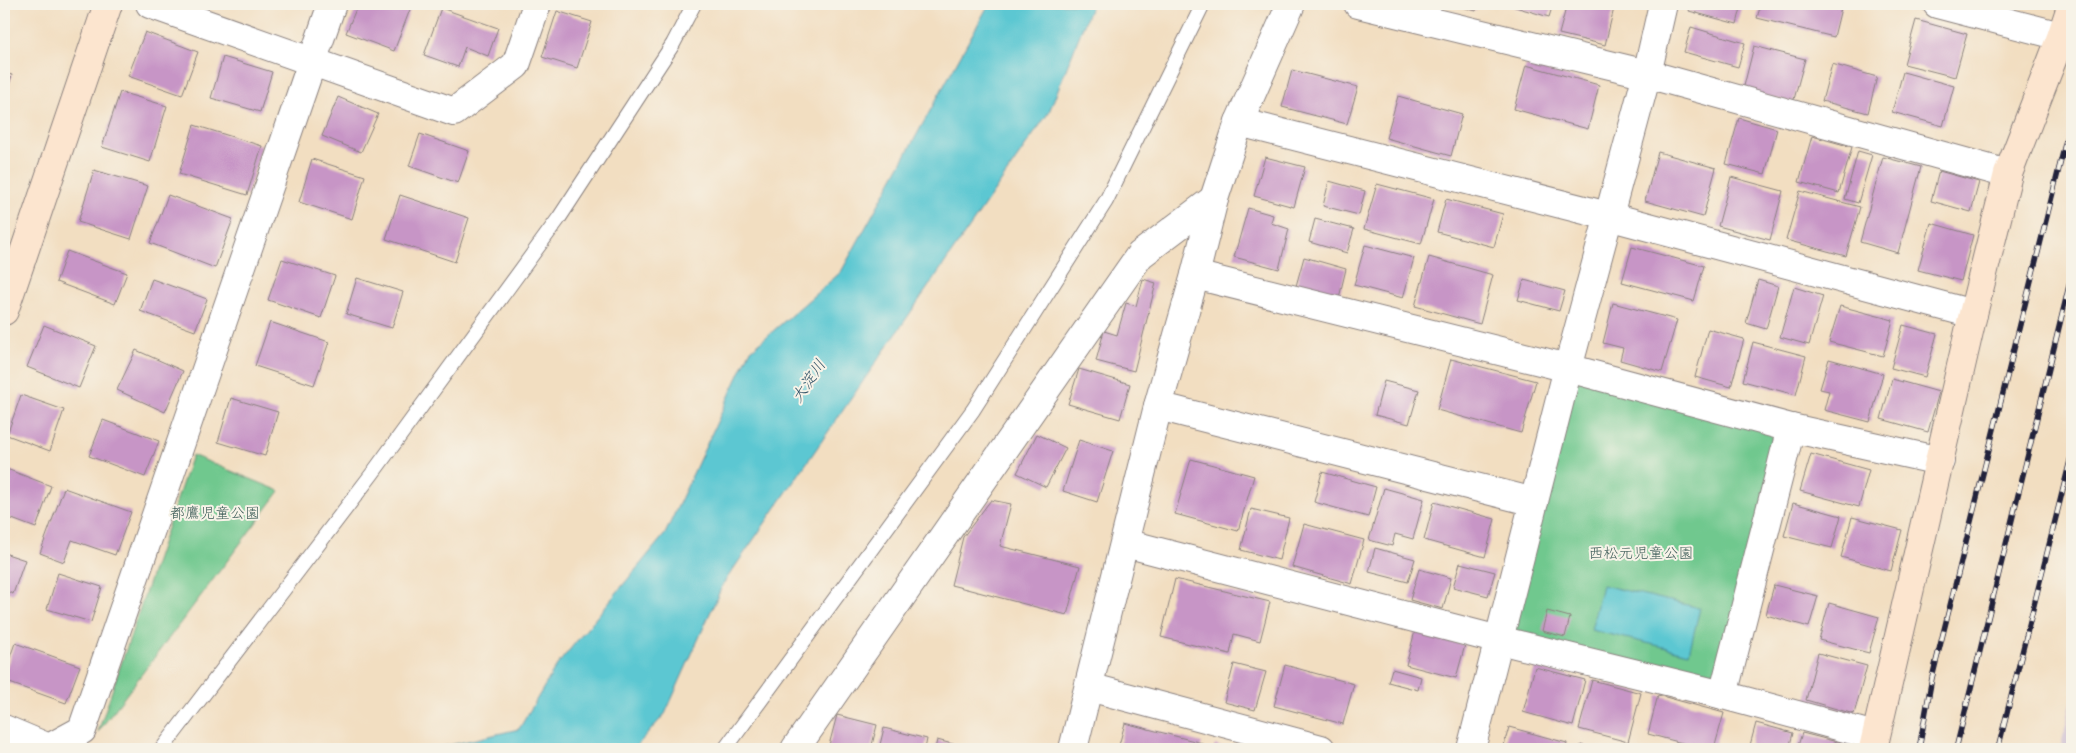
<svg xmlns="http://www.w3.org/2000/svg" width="2076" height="753" font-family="'Playpen Sans','Klee One',sans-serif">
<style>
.industrial{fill:#cdbed2}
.green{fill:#70c88e;stroke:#497564}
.water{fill:#5bc7d2;stroke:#3e7486}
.building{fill:#c795c6}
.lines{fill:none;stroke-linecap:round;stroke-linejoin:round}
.lane-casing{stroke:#8a807e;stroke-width:16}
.street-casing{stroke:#8a807e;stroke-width:30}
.secondary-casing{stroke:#8a807e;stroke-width:30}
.lane{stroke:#fff;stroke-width:14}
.street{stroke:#fff;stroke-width:28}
.secondary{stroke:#fce5cf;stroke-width:28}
.rail-casing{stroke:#22223b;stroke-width:5.5}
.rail{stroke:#f7f3e8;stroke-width:4;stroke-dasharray:11;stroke-linecap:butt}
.labels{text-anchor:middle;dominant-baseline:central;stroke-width:4;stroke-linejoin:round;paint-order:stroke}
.park-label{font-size:15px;fill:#3d5c58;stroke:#f7f3e8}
.water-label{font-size:16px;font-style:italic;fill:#335468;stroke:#f7f3e8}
</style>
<rect width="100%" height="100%" fill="#f7f3e8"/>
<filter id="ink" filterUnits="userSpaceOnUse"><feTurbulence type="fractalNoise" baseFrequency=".02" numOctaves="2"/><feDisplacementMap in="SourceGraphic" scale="10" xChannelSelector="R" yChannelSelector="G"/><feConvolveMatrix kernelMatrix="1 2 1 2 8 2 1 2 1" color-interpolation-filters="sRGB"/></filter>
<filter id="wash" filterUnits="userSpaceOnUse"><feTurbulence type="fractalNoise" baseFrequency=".0096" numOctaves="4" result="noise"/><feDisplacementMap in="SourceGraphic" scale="20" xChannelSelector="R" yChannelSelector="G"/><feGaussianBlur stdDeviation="1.12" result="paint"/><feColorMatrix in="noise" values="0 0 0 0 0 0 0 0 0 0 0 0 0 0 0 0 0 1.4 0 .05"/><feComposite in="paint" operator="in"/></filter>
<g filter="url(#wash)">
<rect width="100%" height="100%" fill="#f2dec1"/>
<polygon class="industrial" points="2072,699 2072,749 2060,749"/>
<g class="green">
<polygon points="1568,368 1791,428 1723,695 1499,640"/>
<polygon points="192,455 280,491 98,732"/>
</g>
<g class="water">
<polygon points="989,4 1092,4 1049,112 723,584 665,714 634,749 433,749 519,729 557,665 665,534 750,351 841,272"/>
<polygon points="1602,585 1700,608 1689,653 1591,630"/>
</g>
<g id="blocks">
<g class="building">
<polygon points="358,4 404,4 411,7 394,51 346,33"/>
<polygon points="1452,4 1478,4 1476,11"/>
<polygon points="1505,4 1553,4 1549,17"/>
<polygon points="1567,4 1615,4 1605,45 1559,34"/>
<polygon points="1691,4 1742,4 1737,24 1689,11"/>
<polygon points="1761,4 1842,4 1834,37 1757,18"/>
<polygon points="441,8 498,28 488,56 465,47 458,67 424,55"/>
<polygon points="557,11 592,22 577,68 542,57"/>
<polygon points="1916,20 1967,34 1955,77 1904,64"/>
<polygon points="1691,27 1745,43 1738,67 1684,52"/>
<polygon points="145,32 198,52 182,95 128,76"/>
<polygon points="1754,46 1805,59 1793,103 1743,90"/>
<polygon points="223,57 272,72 260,112 211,98"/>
<polygon points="1832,64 1877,77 1868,113 1822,101"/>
<polygon points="1526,65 1599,85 1588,129 1514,109"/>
<polygon points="1292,70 1358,87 1347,124 1282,107"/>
<polygon points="1903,72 1954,86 1943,126 1892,112"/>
<polygon points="4,73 12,75 4,101"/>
<polygon points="120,92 167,106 150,162 102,147"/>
<polygon points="1398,96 1462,114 1451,156 1386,138"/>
<polygon points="338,97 378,114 361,152 322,136"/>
<polygon points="1739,118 1777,129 1765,174 1726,164"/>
<polygon points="194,125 262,146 247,195 179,174"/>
<polygon points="420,134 469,151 458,183 409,166"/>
<polygon points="1812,136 1852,147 1839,193 1799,182"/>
<polygon points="1858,151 1872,155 1858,203 1845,199"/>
<polygon points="1658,152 1716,168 1703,217 1645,201"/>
<polygon points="1265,157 1305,167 1294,207 1254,196"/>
<polygon points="1883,157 1921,167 1898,253 1860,242"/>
<polygon points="312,159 365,176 352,219 299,202"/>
<polygon points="94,170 148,186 131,239 78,222"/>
<polygon points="1939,171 1979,182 1971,212 1931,201"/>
<polygon points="1731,177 1783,191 1770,240 1718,226"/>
<polygon points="1329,181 1365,191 1359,215 1323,206"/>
<polygon points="1377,184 1434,199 1421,244 1364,229"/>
<polygon points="1800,191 1860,207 1846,256 1786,240"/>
<polygon points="168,195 233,219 215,268 150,243"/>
<polygon points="400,195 469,218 455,262 386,239"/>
<polygon points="1446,199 1503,214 1494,247 1437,232"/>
<polygon points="1248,208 1273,215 1271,223 1289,229 1279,269 1234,257"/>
<polygon points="1315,219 1354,229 1347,253 1309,242"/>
<polygon points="1931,223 1973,235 1961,281 1918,270"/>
<polygon points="1365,245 1414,258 1403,298 1354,285"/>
<polygon points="1632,247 1704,266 1694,301 1622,282"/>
<polygon points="67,251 127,273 115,304 56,282"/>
<polygon points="1304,257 1346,269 1339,298 1296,286"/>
<polygon points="1429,257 1493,275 1480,324 1415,306"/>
<polygon points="282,259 335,276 321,318 268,300"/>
<polygon points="357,278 403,292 392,328 346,314"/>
<polygon points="152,279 207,299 195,331 140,311"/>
<polygon points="1143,279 1156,283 1134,371 1096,361 1104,331 1117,335 1126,303 1136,306"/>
<polygon points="1524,280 1565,291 1559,311 1518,300"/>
<polygon points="1758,280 1778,286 1766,329 1746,323"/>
<polygon points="1794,287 1823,296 1809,345 1780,337"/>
<polygon points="1613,303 1677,320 1662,372 1620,360 1623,348 1603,343"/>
<polygon points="1840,306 1893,320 1883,356 1829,342"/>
<polygon points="270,322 329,342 314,385 255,366"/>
<polygon points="44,325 96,346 79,388 27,367"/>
<polygon points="1903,325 1937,334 1925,377 1891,368"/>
<polygon points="1708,329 1744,339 1731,387 1695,377"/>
<polygon points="1753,342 1806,356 1796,395 1743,381"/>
<polygon points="136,350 183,371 165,412 117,390"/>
<polygon points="1451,359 1536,381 1521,433 1437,410"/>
<polygon points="1829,359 1883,374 1870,422 1824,410 1829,391 1820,389"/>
<polygon points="1079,369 1130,384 1120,419 1068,404"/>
<polygon points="1892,379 1939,392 1928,432 1881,419"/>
<polygon points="1384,381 1419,390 1409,424 1375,415"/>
<polygon points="21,395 64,410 50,451 7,435"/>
<polygon points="231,398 278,412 265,456 218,442"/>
<polygon points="103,420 159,441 145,477 89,456"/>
<polygon points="1037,434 1066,448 1046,487 1017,473"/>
<polygon points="1079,440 1113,451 1097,502 1063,491"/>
<polygon points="1811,454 1869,470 1859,507 1800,491"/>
<polygon points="1191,459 1254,476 1238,531 1175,514"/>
<polygon points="4,468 51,486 36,528 4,516"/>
<polygon points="1322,472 1376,487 1368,517 1314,502"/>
<polygon points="64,488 131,512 115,555 72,540 64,562 40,553"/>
<polygon points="1384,488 1424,499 1413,539 1395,534 1392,546 1369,540"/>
<polygon points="991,500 1011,504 1000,546 1080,566 1067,615 951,585 963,537"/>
<polygon points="1434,502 1495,519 1485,557 1424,540"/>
<polygon points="1793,503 1841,516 1832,548 1784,536"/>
<polygon points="1251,509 1289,518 1279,560 1241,550"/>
<polygon points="1852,517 1902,530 1891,571 1841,557"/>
<polygon points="1304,524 1364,540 1352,584 1292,567"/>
<polygon points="1375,548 1415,559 1408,582 1369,572"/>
<polygon points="4,553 25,560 13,594 4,590"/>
<polygon points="1460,563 1495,572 1488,596 1453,587"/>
<polygon points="1419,569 1451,578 1443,609 1410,600"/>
<polygon points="58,573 102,587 91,622 47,609"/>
<polygon points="1175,579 1270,602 1260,641 1234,634 1230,654 1161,637"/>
<polygon points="1774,585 1818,596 1809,627 1766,615"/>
<polygon points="1829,603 1879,617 1869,653 1819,640"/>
<polygon points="1547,611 1570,617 1565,637 1542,631"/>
<polygon points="1415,631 1465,645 1456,678 1406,665"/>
<polygon points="15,643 80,666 66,703 4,681 4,674"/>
<polygon points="1818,653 1867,666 1854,714 1806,700"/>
<polygon points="1234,664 1266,672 1255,710 1224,702"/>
<polygon points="1285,665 1354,684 1343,724 1274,706"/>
<polygon points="1535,667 1585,680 1573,726 1523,712"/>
<polygon points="1392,669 1421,677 1418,690 1388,682"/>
<polygon points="1592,680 1641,693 1628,742 1579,729"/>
<polygon points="1658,695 1724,713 1714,749 1705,749 1648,734"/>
<polygon points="837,715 877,725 871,749 828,749"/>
<polygon points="1125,723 1202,743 1200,749 1118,749"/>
<polygon points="1756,723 1793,733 1789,749 1749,749"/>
<polygon points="1509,727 1567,743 1566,749 1503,749"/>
<polygon points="884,728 927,739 925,749 879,749"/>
<polygon points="1802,733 1849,745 1848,749 1797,749"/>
<polygon points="937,740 972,749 935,749"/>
<polygon points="1215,745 1227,749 1214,749"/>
<polygon points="1581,745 1593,749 1580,749"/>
</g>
</g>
</g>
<g filter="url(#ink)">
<use href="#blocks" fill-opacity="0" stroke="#8a807e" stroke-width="1"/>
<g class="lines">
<defs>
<g id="lane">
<polyline points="162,749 372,474 559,218 673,44 694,4"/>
<polyline points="725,749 973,410 1106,201 1203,4"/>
</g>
<g id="street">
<polyline points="150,4 454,112 516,65 537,4"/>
<polyline points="1358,4 1647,74 2008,174"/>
<polyline points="1937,4 2072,39"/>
<polyline points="1239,122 1608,216 1973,314"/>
<polyline points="1195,275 1568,368 1791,428 1940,461"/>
<polyline points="1158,406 1534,502"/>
<polyline points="1125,543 1499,640 1723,695 1875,736"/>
<polyline points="1089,687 1321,749"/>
<polyline points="1723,695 1791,428"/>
<polyline points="4,729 49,748 82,730 332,4"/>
<polyline points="795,749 1140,255 1214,199"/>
<polyline points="1073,749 1158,406 1195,275 1214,199 1239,122 1291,4"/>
<polyline points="1471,749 1568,368 1647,74 1663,4"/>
</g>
<g id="secondary">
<polyline points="4,311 108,4"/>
<polyline points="1873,749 1973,314 2008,174 2061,37 2072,4"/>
</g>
</defs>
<use href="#lane" class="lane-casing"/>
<use href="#street" class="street-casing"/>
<use href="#secondary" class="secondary-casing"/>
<use href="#lane" class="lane"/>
<use href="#street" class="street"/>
<use href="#secondary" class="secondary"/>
<defs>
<g id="rail">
<polyline points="1919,749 1932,678 2072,116"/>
<polyline points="1956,749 2072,274"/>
<polyline points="1998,749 2072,453"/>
</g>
</defs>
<use href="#rail" class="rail-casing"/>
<use href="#rail" class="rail"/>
</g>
</g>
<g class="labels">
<g class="park-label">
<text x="215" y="511">都鷹児童公園</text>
<text x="1641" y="551">西松元児童公園</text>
</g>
<g class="water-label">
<text transform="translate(807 380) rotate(-56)">大淀川</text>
</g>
</g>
<rect width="2076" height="753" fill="none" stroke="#f7f3e8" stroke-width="20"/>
</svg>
